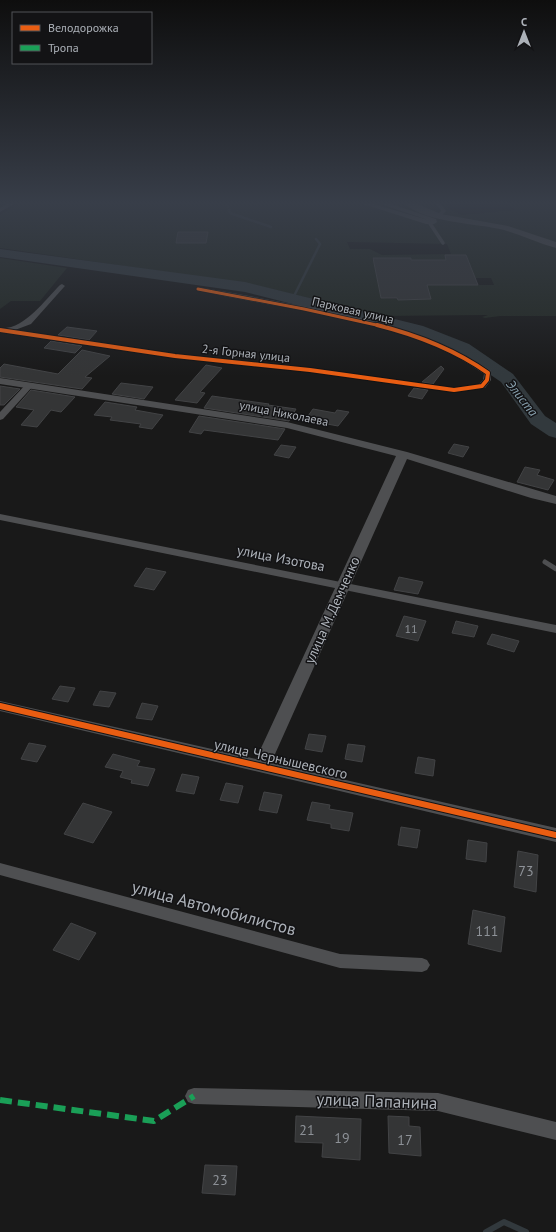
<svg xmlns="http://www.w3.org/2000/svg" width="556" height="1232" font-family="'PT Sans',sans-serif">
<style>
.green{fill:#232923;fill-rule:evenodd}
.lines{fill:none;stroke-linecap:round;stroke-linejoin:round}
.stream-far1{stroke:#32393d;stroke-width:2.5}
.stream{stroke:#32393d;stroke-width:6}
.river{fill:#32393d;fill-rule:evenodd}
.building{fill:#343536;stroke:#424345}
.service-far1{stroke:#4e4f51;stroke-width:3.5}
.service{stroke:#4e4f51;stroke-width:5}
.minor{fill:#4e4f51;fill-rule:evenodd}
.tertiary{fill:#4e4f51;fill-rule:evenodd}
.secondary{fill:#4c4d4f;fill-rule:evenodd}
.quiet{stroke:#1a9f57;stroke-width:6;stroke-dasharray:12 6;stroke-linecap:butt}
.cycleway-far2-casing{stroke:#131315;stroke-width:4.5}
.cycleway-far1-casing{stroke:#131315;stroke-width:6}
.cycleway-casing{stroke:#131315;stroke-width:8}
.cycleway-far2{stroke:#e95d12;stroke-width:3}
.cycleway-far1{stroke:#e95d12;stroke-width:4}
.cycleway{stroke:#e95d12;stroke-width:6}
.labels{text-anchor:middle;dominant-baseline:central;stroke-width:3;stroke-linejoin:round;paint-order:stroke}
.far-street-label{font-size:12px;fill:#acb1b8;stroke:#131315}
.number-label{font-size:12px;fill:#8e9298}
.far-water-label{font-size:13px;font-style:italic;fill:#88a0ae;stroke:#131315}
.street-label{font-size:14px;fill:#acb1b8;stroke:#131315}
.near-number-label{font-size:14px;fill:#8e9298}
.near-street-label{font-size:17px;fill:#acb1b8;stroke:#131315}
</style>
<rect width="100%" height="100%" fill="#191919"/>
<g class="green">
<path d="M20,203H444L451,210L462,215L515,210L507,203H556V316H500L485,318L482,317L488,315L383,316L255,285L0,248V215ZM347,242L447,244L451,254L382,255L370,249H350ZM445,255H466L475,278H491L494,285H427L411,299V300L381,298L378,279L402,261H373L372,258H410L411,260H446Z"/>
<polygon points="0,258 67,268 40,301 11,301 0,309"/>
</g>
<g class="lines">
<g class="stream-far1">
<polyline points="226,203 228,207"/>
<polyline points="229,210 230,213 271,227"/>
<polyline points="293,298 320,244 316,239"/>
</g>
<polyline class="stream" points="486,1232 504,1222 526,1232"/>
<polygon class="river" points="0,249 245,282 423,326 469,344 513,374 545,416 556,423 556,438 549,436 531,424 501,382 457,352 411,334 245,292 0,257"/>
</g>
<g class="building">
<polygon points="178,232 208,232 206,243 176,243"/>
<polygon points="445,255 466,255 478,285 427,285 431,299 398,300 397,298 381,298 373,258 411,258 411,260 446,260"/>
<polygon points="67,327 97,331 89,340 58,335"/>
<polygon points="51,341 82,346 75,353 44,348"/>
<polygon points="82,350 110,356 85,377 92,378 82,389 0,377 0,368 4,364 58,374"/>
<polygon points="206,365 222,368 200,392 205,393 197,403 175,400"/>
<polygon points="441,366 444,369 433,384 422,382"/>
<polygon points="121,383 153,387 144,399 112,394"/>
<polygon points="0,386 20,389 4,405 0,405"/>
<polygon points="414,388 428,390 422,399 408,396"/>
<polygon points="31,390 75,397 61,412 51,410 37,427 21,425 34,410 16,407"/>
<polygon points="212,396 269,404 268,405 296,409 289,421 204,408"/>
<polygon points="105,402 137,407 135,410 163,415 152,429 139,427 141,424 110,420 112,417 94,415"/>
<polygon points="313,409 335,413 337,410 349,412 338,426 305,420"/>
<polygon points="199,416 285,429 278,440 204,430 201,434 189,432"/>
<polygon points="454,444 469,447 463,457 448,453"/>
<polygon points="281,445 296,447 289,458 274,455"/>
<polygon points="525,467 540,470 537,475 554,480 548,490 517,482"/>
<polygon points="146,568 166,572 154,590 134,586"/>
<polygon points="399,577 423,582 418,594 394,590"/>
<polygon points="404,616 426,621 418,641 396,636"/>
<polygon points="456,621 478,626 474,637 452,633"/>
<polygon points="492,634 519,641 514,652 487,644"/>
<polygon points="60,686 75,688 68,702 52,699"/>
<polygon points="100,691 116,693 109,707 93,705"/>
<polygon points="142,703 158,706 152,720 136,718"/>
<polygon points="309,734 326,736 322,752 305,749"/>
<polygon points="29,743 46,746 37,762 21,759"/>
<polygon points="348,744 365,746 362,762 345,759"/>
<polygon points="113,754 140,761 137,766 155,769 148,786 131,783 132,780 120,777 123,771 105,767"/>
<polygon points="418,757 435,760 433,776 415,773"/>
<polygon points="182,774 199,777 194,794 176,791"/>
<polygon points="226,783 243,786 238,803 220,800"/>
<polygon points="264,792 282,795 277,813 259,810"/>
<polygon points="312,802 330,805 329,809 353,813 349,831 331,828 331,824 307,820"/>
<polygon points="83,803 112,812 93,843 64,834"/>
<polygon points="401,827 420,830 417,848 398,845"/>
<polygon points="468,840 487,843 486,862 466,859"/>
<polygon points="518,851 538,855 536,892 514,887"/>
<polygon points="473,910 505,917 501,952 468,944"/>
<polygon points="71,923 96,933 79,960 53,950"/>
<polygon points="296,1116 361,1119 360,1160 322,1157 323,1143 295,1142"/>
<polygon points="388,1116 409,1117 409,1126 420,1127 421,1156 389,1153"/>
<polygon points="205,1165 237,1166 235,1195 202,1193"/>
</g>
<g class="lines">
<g class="service-far1">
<polyline points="437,203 444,211 438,216"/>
<polyline points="0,210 12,203"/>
<polyline points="429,222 443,243"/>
</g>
<polyline class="service" points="545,562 556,569"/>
<g class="minor">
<polygon points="360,203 370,203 428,220 378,203 388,203 436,219 437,222 434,224 426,224"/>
<path d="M62,284L65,286L64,287L31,324L15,330L175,354L310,368L454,388L479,384L483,380L484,374C400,315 292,313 196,290V288L198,287C238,294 278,301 318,309C379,322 439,335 491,371V380L485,388L454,392L310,372L175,358L0,332V328C23,331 45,300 60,285Z"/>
<polygon points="27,383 33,383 34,385 3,419 0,420 0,412"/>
<polygon points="0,514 556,625 556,633 0,520"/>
<polygon points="0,863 340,954 422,958 427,960 430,965 427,970 422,972 340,968 0,875"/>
<polygon points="194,1088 438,1093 556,1122 556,1140 438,1111 194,1104 188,1102 185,1096 188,1090"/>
</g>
<polygon class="tertiary" points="0,378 287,422 407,452 556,496 556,504 531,498 407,459 271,763 556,828 556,842 0,711 0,701 256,759 396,456 287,428 0,384"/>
<path class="secondary" d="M404,203H415L441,214L508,226L556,242V248C538,243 521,235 504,230C477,223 424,223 404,203Z"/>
<polyline class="quiet" points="0,1100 154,1121 194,1096"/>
<defs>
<polyline id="cycleway-far2" points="198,289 304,309 381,326"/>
<path id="cycleway-far1" d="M0,330L175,356L310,370L454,390L482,386L487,380L488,373C454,349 417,335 377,325"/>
<polyline id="cycleway" points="0,706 556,835"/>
</defs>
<use href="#cycleway-far2" class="cycleway-far2-casing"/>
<use href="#cycleway-far1" class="cycleway-far1-casing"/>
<use href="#cycleway" class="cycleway-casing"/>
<use href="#cycleway-far2" class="cycleway-far2"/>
<use href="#cycleway-far1" class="cycleway-far1"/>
<use href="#cycleway" class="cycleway"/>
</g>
<linearGradient id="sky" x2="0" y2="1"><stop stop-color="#0e0e0e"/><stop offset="0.54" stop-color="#383e49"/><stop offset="1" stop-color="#383e49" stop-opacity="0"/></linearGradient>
<rect width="556" height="376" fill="url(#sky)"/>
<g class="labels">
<g class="far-street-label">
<text transform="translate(353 310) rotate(13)">Парковая улица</text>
<text transform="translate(246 353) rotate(6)">2-я Горная улица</text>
<text transform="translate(284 413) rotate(11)">улица Николаева</text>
</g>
<g class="number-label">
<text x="411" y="628">11</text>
</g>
<g class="far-water-label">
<text transform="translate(522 398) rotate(52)">Элиста</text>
</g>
<g class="street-label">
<text transform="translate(281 558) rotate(11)">улица Изотова</text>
<text transform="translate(332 610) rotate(-66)">улица М.Демченко</text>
<text transform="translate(281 759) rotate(13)">улица Чернышевского</text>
</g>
<g class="near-number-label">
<text x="526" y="871">73</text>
<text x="487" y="931">111</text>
<text x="307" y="1130">21</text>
<text x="342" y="1138">19</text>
<text x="405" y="1140">17</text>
<text x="220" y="1180">23</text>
</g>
<g class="near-street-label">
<text transform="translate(214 908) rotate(15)">улица Автомобилистов</text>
<text transform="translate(377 1101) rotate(2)">улица Папанина</text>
</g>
</g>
<rect x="12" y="12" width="140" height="52" fill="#131315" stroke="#505256"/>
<rect x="20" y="25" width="20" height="6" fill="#e95d12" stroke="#505256"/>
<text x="48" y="32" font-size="12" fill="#acb1b8">Велодорожка</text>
<rect x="20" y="45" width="20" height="6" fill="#1a9f57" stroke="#505256"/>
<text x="48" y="52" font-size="12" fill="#acb1b8">Тропа</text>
<g transform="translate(524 32)" stroke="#131315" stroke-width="3" paint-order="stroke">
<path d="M0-3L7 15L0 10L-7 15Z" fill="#acb1b8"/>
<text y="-6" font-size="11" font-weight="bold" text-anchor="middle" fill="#acb1b8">С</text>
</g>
</svg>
